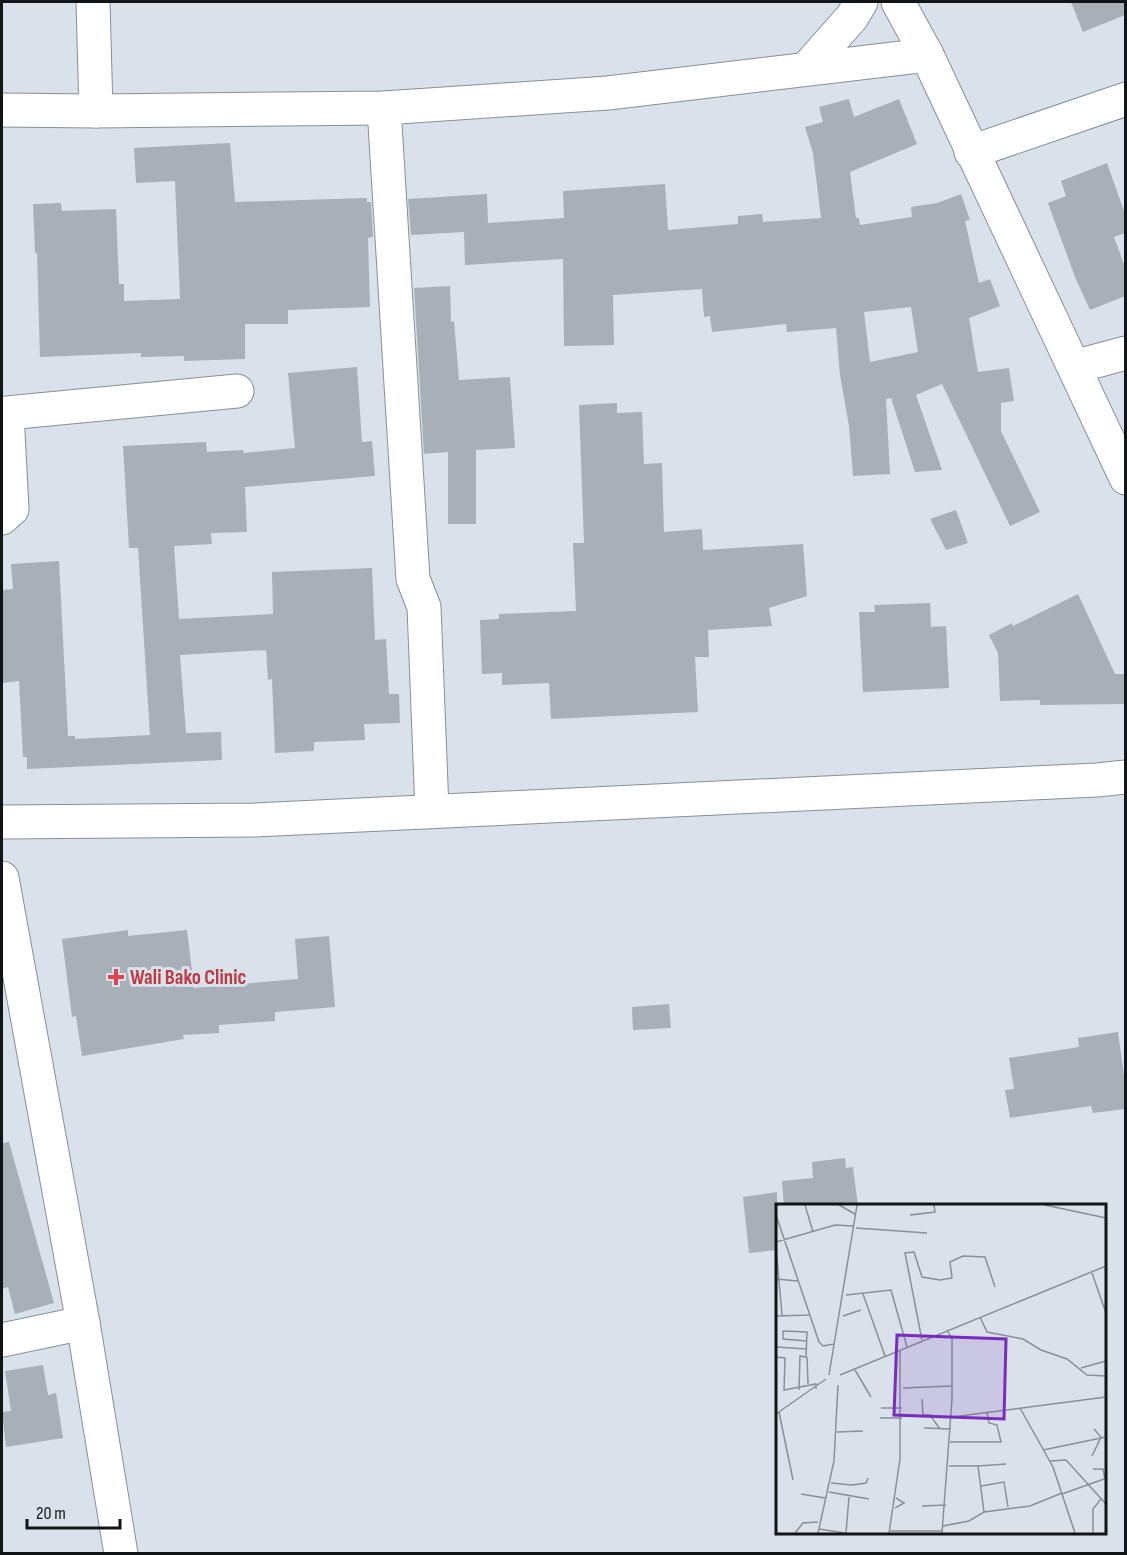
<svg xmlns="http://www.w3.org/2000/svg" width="1127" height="1555" font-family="'Sofia Sans Condensed',sans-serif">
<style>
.building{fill:#a7afb7;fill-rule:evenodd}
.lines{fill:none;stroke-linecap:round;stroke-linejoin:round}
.minor-casing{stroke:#878f97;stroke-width:35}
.minor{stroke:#fff;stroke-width:33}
.health-dot{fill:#e0444e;stroke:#d9e2ea;stroke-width:2}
.labels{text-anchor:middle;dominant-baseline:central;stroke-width:6;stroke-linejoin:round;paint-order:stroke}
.health-label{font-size:21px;font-weight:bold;fill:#be3a42;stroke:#d9e2ea;text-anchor:start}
.inset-road{fill:none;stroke:#899096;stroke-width:1.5}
.view{fill:#7b2cbf;fill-opacity:0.15;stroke:#7b2cbf;stroke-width:3}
.inset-edge{fill:none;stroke:#121518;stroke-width:3}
</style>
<rect width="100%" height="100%" fill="#d9e2ea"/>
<g class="building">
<polygon points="1071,2 1125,2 1125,15 1083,32"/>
<path d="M849,99L854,117L899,99L917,144L850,172L856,218H859L860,225L912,217L911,207L937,203L961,194L970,220L965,221L979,283L990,279L1000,306L969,318L978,372L1009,368L1014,401L1001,403V431L1040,512L1010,526L942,384L916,395L942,470L915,472L891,398L886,399L890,474L853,476L849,426L840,375L836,328L787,332L786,324L712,332L710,316L704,317L702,289L613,295L614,345L564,346L563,259L465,265L464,232L411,235L408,199L487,194L488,223L564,218L563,191L665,184L668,230L738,224V216L762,214L763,222L821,218L813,153L805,127L823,122L819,107ZM911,307L918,352L870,362L864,312Z"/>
<polygon points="230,143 235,202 367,198 367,202 371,202 373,237 368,238 370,307 288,310 288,324 245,324 245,359 184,361 184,356 141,357 141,353 40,357 37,253 35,253 33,204 61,203 62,211 116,209 119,284 124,284 124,301 180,299 175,181 136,183 134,148"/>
<polygon points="1107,163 1125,214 1125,233 1114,237 1125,267 1125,296 1090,310 1075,277 1048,203 1066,196 1061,181"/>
<polygon points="450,286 451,322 454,321 459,380 510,377 515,448 476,450 476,524 448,524 448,452 424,454 414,288"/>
<polygon points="357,367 362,442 372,441 375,476 245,487 247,532 211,533 212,544 174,546 179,619 273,614 272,572 372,568 375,640 386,639 389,694 399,694 400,723 364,724 365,740 314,742 314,751 275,753 272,679 268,680 266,650 180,655 186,733 221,732 222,760 27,769 27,757 23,757 19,681 2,683 2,590 13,589 11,564 59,561 68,736 75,736 75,739 150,735 138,548 129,548 123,446 206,442 207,452 243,450 244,453 295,448 288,373"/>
<polygon points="617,403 617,413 642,412 644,464 662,463 664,532 702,529 703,550 803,544 807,596 769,608 772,626 708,630 709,657 695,657 698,712 551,719 549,683 502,685 502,673 482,674 480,620 499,619 499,614 576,611 573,543 584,543 579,405"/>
<polygon points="956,510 968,543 946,550 930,519"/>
<polygon points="1078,594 1115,674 1125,674 1125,704 1040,705 1040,700 1000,701 998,653 989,635 1012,623 1013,626"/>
<polygon points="930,603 931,627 946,626 949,688 863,692 859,612 875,612 874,605"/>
<polygon points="128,930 128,936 187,930 194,988 298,979 295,939 329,936 335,1007 275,1012 275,1021 219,1025 219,1033 183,1035 184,1039 82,1056 76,1016 72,1017 62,939"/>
<polygon points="669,1004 671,1028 633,1030 632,1007"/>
<polygon points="1118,1032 1125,1083 1125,1109 1093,1113 1091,1106 1010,1118 1005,1090 1014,1089 1009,1058 1079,1047 1078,1038"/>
<polygon points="9,1142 54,1303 15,1314 8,1287 2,1289 2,1143"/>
<polygon points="845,1158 846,1168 853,1167 858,1206 784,1206 782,1181 813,1178 812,1162"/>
<polygon points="777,1192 777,1250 749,1253 743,1197"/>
<polygon points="43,1365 48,1395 56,1393 63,1438 6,1447 2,1412 11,1411 5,1371"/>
</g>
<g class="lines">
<defs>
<g id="minor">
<polyline points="93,2 96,111"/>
<polyline points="898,2 927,55 1126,478"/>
<polyline points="807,68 852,17 861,2"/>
<polyline points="384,108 413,579 424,607 432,810"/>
<polyline points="2,110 96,111 384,108 608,93 927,55"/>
<polyline points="971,152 1126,99"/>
<polyline points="1074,367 1126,353"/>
<polyline points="2,518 12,509 7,413 237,391"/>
<polyline points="2,822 255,820 1097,780 1126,777"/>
<polyline points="2,878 83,1323 121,1554"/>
<polyline points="2,1340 83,1323"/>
</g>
</defs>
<use href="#minor" class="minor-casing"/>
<use href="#minor" class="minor"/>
</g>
<path class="health-dot" d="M113 968h6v6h6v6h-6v6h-6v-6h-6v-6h6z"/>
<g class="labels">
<g class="health-label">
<text x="130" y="977">Wali Bako Clinic</text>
</g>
</g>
<g transform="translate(776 1204)">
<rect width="330" height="330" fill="#d9e2ea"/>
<path class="inset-road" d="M29,1L37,28M63,1L79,10M269,1L330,14M0,11L43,138L47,142L58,140M134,11L159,8L158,1M80,24L151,29M0,38L59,21L77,22M0,43L6,111M316,69L330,109M0,75L22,77M87,90L109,152M70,91L115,86L131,143M0,112L33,111M67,112L85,106M204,113L211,128L247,135L265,146L291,155L311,171L330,172M146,136L129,49L138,48L146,73L164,76L176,74L174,58L187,52L209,53L219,83M0,143L31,145M0,153L9,154L8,186L40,180V185M31,153L32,180M305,164L330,157M79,166L95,193M53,171L81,1M64,171L330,62M127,184L176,182M23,186L24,152L30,153L31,128L7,127V135L31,137M146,195L147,211H154L164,225M105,204H126M244,204L277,263L299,329M3,208L17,276M0,210L50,175M176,213L330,193M104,214H126M148,224L175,225M61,228L87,227M174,238H225L221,221L213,219L211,208M267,246L330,233M316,252L325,233L318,225M274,257L290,256L330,300M173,262H202L208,308M202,262L230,260M317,265H327L329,275M55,279L76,281L90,279L92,274M205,282L228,278L232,303M53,288L93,295M25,290L49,294M286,290L328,275M146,302L170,301M119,304L128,299L120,294M167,322L193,317L208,308L254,302L286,289M43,325L69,329M114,327H166M19,329L27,319L42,318M42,329L58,257L62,181M70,329L73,293M113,329L124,255V146M166,329L176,195V135L171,126M317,329V305L325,295"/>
<path class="view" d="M121,131L230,135L228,215L118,211Z"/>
<rect width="330" height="330" class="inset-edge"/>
</g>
<rect width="1127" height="1555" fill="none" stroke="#121518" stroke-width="6"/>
<path d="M27 1519v9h93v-9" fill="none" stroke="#121518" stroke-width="3"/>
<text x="36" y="1519" font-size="18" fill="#121518" stroke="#d9e2ea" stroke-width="4.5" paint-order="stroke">20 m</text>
</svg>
